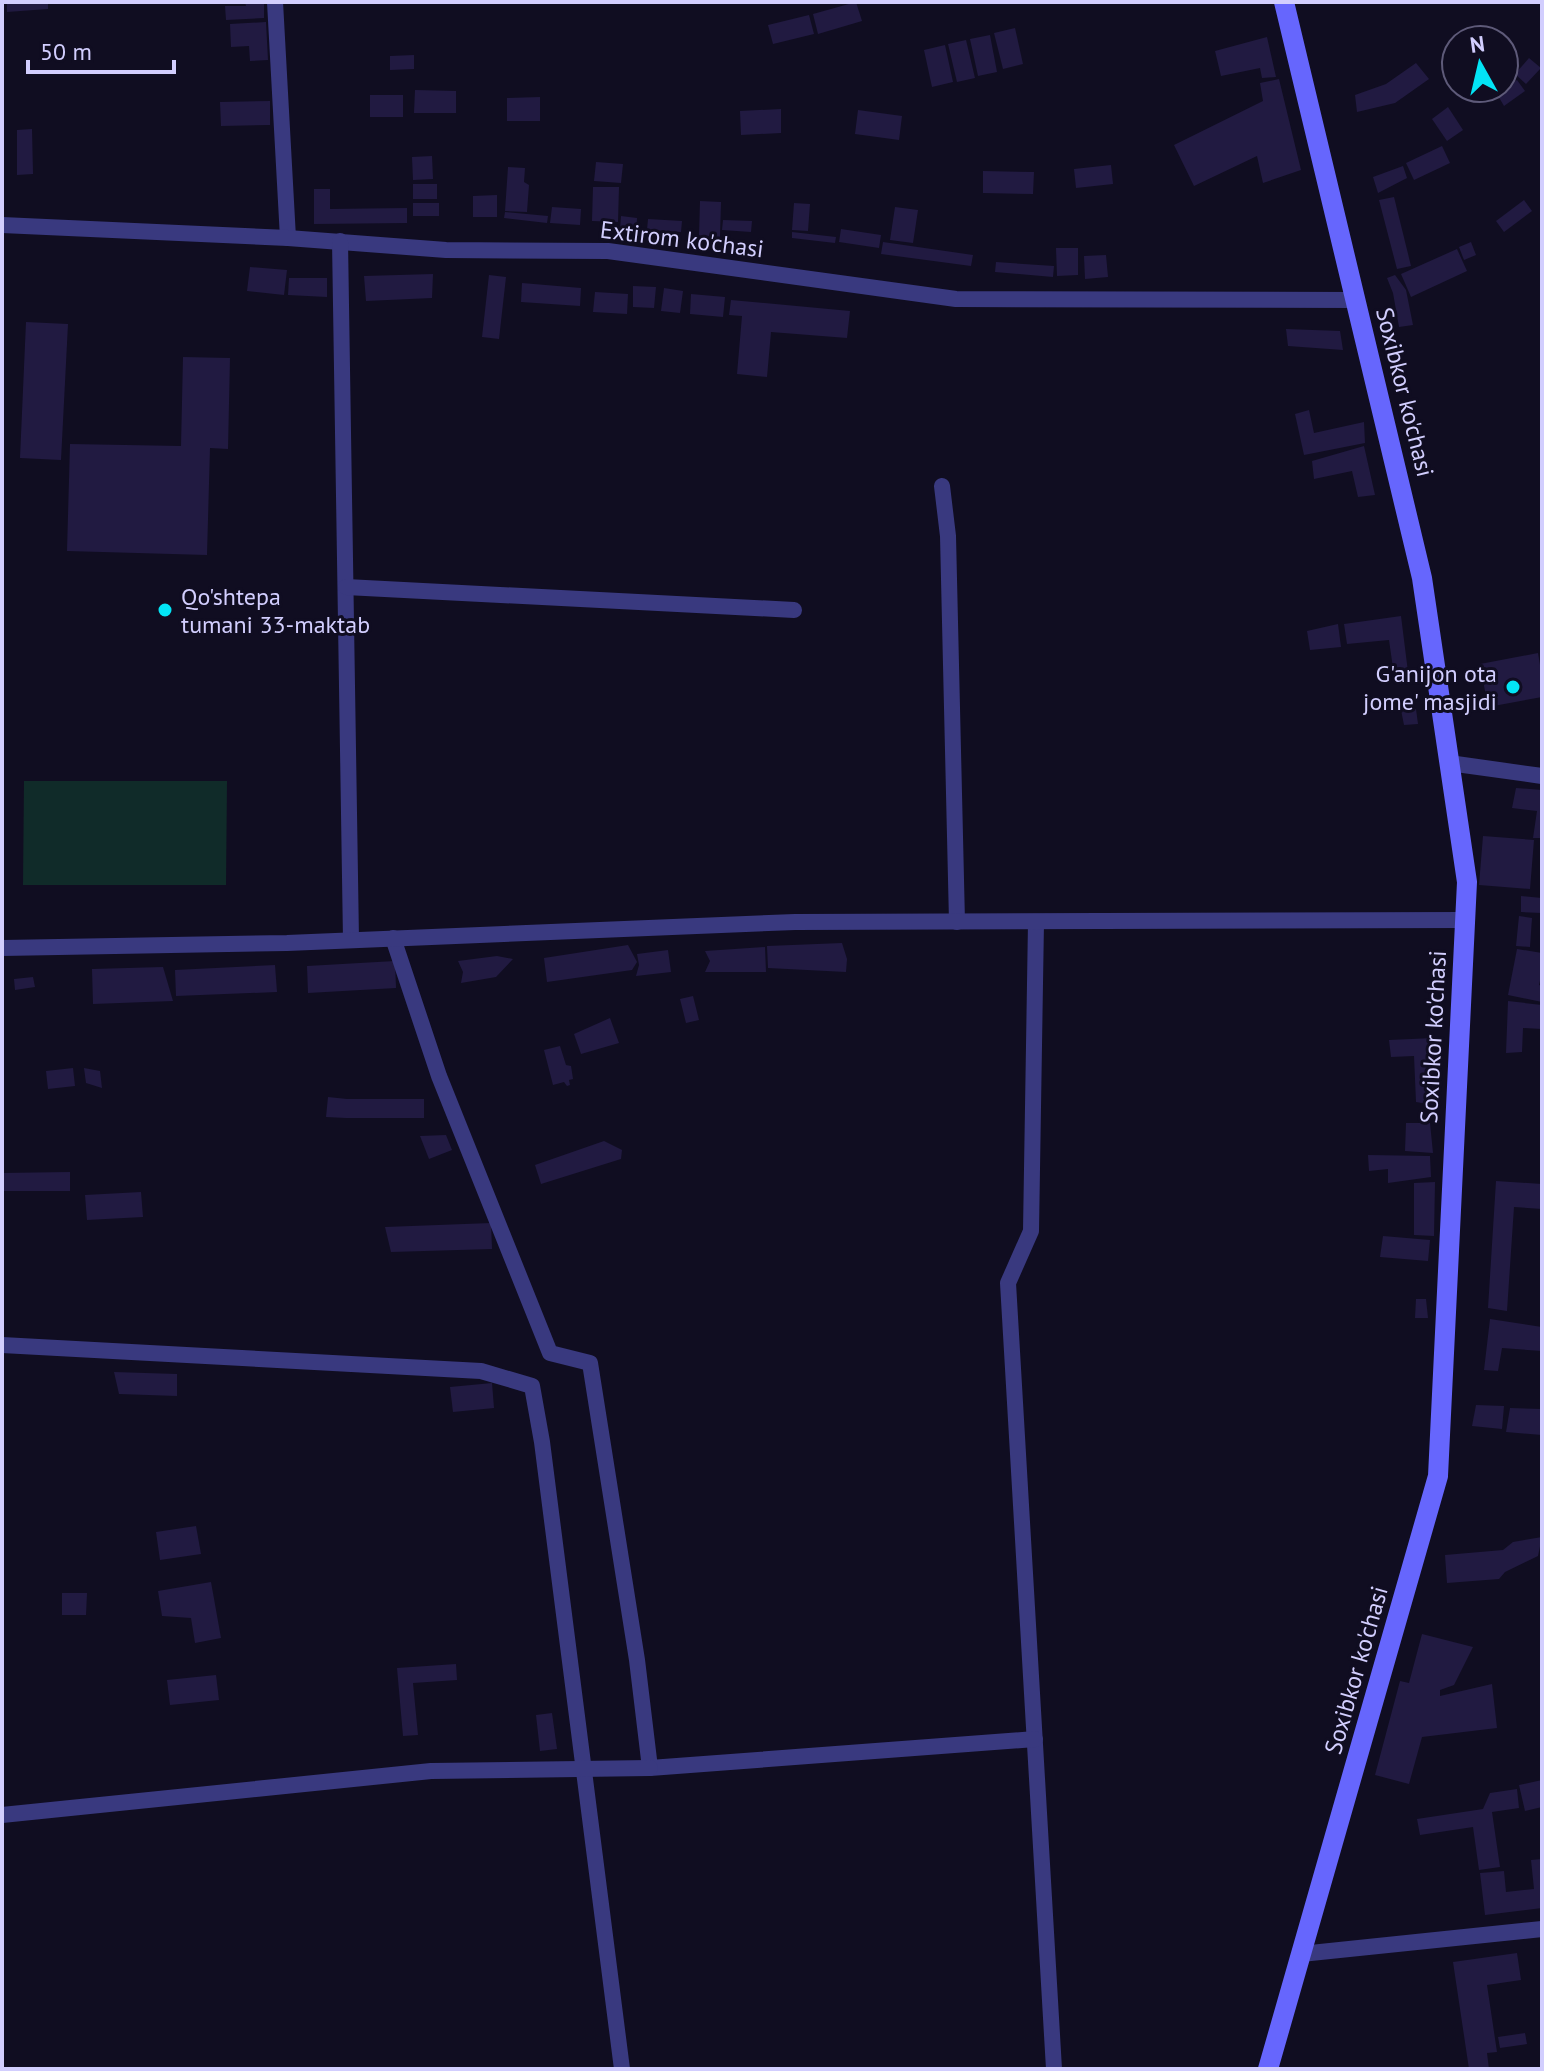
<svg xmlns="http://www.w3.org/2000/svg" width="1544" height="2071" font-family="'PT Sans',sans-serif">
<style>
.green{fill:#102b29}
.building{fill:#211a41}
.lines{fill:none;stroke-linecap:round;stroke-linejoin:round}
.minor{stroke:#39397f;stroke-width:16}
.secondary{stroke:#6666fd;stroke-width:20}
.poi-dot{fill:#03e4f5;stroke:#100d21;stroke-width:3}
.labels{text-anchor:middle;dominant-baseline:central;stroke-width:6;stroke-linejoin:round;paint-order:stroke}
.street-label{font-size:24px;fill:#d2cefe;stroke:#100d21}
.poi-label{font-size:24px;fill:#d2cefe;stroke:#100d21;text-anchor:start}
</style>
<rect width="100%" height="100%" fill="#100d21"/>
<polygon class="green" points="24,781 227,781 226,885 23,885"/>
<g class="building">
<polygon points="7,2 48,2 48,9 7,12"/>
<polygon points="245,2 264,2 264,18 226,20 225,6 246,6"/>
<polygon points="856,2 862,21 818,34 813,14"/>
<polygon points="809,15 814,34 773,44 768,25"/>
<polygon points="266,22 268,60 250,61 249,46 231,47 230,24"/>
<polygon points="1015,28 1023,64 1003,69 994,33"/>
<polygon points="990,35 997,72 978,76 970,39"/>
<polygon points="1267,37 1276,77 1262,78 1260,68 1221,76 1215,51"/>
<polygon points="966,40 975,78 957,82 948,44"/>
<polygon points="945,45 953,82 932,87 924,50"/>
<polygon points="414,55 414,69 390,70 390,56"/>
<polygon points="1529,58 1541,68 1526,84 1515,74"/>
<polygon points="1416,63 1429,79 1395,103 1357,112 1355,95 1386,84"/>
<polygon points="1279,79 1301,170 1263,183 1257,156 1194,186 1174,145 1263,101 1260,83"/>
<polygon points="1517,80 1525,91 1504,106 1497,94"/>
<polygon points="415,90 456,91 456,113 414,113"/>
<rect x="370" y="95" width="33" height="22"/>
<polygon points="540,97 540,121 507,121 507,98"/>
<polygon points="270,101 270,125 221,126 220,102"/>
<polygon points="1448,107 1463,130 1447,141 1432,119"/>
<polygon points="781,109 781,133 741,135 740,111"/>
<polygon points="858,110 902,116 899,140 855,134"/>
<polygon points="32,129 33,174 17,175 17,130"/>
<polygon points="1442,146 1450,163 1414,180 1406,163"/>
<polygon points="432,156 433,179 413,180 412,157"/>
<polygon points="596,162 623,164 621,183 594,181"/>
<polygon points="1111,165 1113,184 1076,188 1074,169"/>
<polygon points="1403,166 1407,178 1378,193 1373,177"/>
<polygon points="508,167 525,168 524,182 529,185 527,212 505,211"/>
<polygon points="983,171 1034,172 1033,194 983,193"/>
<rect x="413" y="184" width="24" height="15"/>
<polygon points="593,187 619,187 618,222 592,221"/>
<polygon points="314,189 330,189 330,209 407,208 407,223 314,224"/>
<polygon points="497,195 497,217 473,217 473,196"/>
<polygon points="1394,197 1411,266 1397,269 1379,200"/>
<polygon points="1524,200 1532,211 1504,232 1496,221"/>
<polygon points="700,201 721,202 720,237 699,236"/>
<rect x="413" y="203" width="26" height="13"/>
<polygon points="794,203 810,204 808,231 792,230"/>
<polygon points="552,207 581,209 580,225 550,223"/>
<polygon points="895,207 918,210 913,243 890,240"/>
<polygon points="505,212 548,216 547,223 504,218"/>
<polygon points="621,216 637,218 636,232 620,230"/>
<polygon points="648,219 682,221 681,232 647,230"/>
<polygon points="723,220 752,221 751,232 722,230"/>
<polygon points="841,229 881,235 879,248 839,242"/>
<polygon points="792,232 836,237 835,243 792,238"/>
<polygon points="883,242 973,255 971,266 881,254"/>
<polygon points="1471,242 1476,255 1464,260 1459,247"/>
<polygon points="1056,248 1078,248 1078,275 1057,276"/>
<polygon points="1457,249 1467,271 1411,297 1401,274"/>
<polygon points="1106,255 1108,277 1085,279 1084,256"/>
<polygon points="996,262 1054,266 1053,277 995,272"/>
<polygon points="250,267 287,270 284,295 247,291"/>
<polygon points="433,274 432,298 366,301 364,276"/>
<polygon points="489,275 506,277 499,339 482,337"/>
<polygon points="1395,275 1406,290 1413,325 1399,327 1393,293 1387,278"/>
<polygon points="289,278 327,278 327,297 288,295"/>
<polygon points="522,283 581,288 580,306 521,302"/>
<polygon points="633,286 656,287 654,308 633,307"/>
<polygon points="664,288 683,291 680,313 661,311"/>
<polygon points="595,292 628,294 627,314 593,312"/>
<polygon points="691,294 725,297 723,317 690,314"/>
<polygon points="731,300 850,311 847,338 771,332 767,377 737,374 742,316 729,315"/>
<polygon points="26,322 68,324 61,460 20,458"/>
<polygon points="1286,329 1340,331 1343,350 1288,346"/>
<polygon points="183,357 230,358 228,449 210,448 207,555 67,551 70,444 181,446"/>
<polygon points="1309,410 1314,433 1364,422 1365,443 1304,455 1295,414"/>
<polygon points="1364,446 1375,495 1358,497 1352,471 1314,479 1312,461"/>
<polygon points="1401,616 1409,680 1395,682 1389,640 1347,644 1344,624"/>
<polygon points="1338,624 1341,647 1310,650 1307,631"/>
<polygon points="1538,653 1542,677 1542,697 1488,707 1480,664"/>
<polygon points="1416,709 1418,724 1404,725 1401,710"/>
<polygon points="1516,788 1542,790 1542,838 1533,838 1537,811 1512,808"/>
<polygon points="1483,836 1534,840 1530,889 1479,885"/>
<polygon points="1521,896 1542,898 1542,913 1521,912"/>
<polygon points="1519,916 1532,918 1530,947 1516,946"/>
<polygon points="842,943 847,959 846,972 768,968 767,946"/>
<polygon points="628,945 637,962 632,970 547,982 544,958"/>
<polygon points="765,947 766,972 705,972 710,961 705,951"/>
<polygon points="1517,949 1542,953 1542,972 1539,985 1542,986 1542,1002 1508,995"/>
<polygon points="668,950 671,972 636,976 639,965 637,954"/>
<polygon points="497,956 513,959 496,977 461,983 463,972 458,961"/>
<polygon points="395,961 396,988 308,993 307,966"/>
<polygon points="275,965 277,992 176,996 175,970"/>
<polygon points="163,967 173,1001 93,1004 92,969"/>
<polygon points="33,977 35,987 15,990 14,979"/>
<polygon points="693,996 699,1020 686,1023 680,999"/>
<polygon points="1508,1001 1542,1005 1542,1029 1523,1028 1522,1052 1506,1053"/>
<polygon points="610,1018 619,1043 581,1054 574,1034"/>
<polygon points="1434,1038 1434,1105 1416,1102 1414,1056 1391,1057 1389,1040"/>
<polygon points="560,1046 566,1065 571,1066 573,1079 569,1080 570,1085 567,1086 564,1082 553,1085 544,1050"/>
<polygon points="73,1068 75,1086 48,1089 46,1071"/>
<polygon points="84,1068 100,1071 102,1088 86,1083"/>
<polygon points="328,1097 347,1099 424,1099 424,1118 346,1118 326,1117"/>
<polygon points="1406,1123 1430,1123 1433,1153 1405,1151"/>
<polygon points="446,1135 452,1150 429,1159 420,1136"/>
<polygon points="604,1141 622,1150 621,1159 541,1184 535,1165"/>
<polygon points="1368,1155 1430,1156 1431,1177 1388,1183 1388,1169 1369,1171"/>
<polygon points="70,1172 70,1191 2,1191 2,1173"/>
<polygon points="1496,1181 1542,1184 1542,1209 1514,1207 1507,1311 1488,1308"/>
<polygon points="1435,1182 1434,1236 1414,1235 1414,1183"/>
<polygon points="141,1192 143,1217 87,1220 85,1195"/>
<polygon points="491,1223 492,1249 391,1252 385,1227"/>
<polygon points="1383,1236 1430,1240 1428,1261 1380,1257"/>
<polygon points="1416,1299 1426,1299 1428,1318 1415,1318"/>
<polygon points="1490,1319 1542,1327 1542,1351 1502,1348 1498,1371 1484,1370"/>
<polygon points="114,1372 177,1374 177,1396 119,1394"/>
<polygon points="492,1383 494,1408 453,1412 450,1387"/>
<polygon points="1476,1405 1504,1406 1502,1429 1472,1426"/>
<polygon points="1510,1408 1542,1409 1542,1435 1506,1432"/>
<polygon points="196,1526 201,1554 160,1560 156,1532"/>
<polygon points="1542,1537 1538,1556 1505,1572 1499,1579 1447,1583 1445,1555 1503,1550 1513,1542"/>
<polygon points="211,1582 221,1638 195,1643 191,1618 162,1616 158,1591"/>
<polygon points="62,1593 87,1593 86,1615 62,1615"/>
<polygon points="1422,1634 1473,1647 1454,1685 1440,1690 1440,1696 1492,1684 1497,1728 1422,1737 1409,1784 1375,1775 1400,1681 1409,1683"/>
<polygon points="456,1664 457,1680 413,1683 418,1735 403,1736 397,1668"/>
<polygon points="216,1675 219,1700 170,1705 167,1680"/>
<polygon points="552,1713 557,1749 540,1751 536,1715"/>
<polygon points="1542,1780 1542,1807 1525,1811 1519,1785"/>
<polygon points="1517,1789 1519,1808 1492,1812 1500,1867 1479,1870 1473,1827 1420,1835 1417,1819 1483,1809 1490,1793"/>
<polygon points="1542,1859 1542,1908 1485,1915 1480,1873 1504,1871 1506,1892 1534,1889 1531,1860"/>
<polygon points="1517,1953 1521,1980 1487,1985 1497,2052 1487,2053 1489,2069 1469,2069 1453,1962"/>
<polygon points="1525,2033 1527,2044 1500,2048 1498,2037"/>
</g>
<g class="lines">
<g class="minor">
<polyline points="275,2 288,238"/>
<polyline points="2,225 288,238 446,250 608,251 956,299 1356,300"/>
<polyline points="340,241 351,940"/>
<polyline points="942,486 948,536 957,922"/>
<polyline points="346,587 794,610"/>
<polyline points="1449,763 1542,776"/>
<polyline points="1036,922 1031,1231 1008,1283 1054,2069"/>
<polyline points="393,938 439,1076 550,1353 590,1363 637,1660 650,1768 1035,1739"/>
<polyline points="2,948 287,943 795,922 1465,920"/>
<polyline points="2,1345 481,1371 532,1386 542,1442 622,2069"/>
<polyline points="2,1815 431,1771 650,1768"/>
<polyline points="1301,1954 1542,1929"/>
</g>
<polyline class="secondary" points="1268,2069 1438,1476 1467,882 1422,578 1284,2"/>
</g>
<g class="poi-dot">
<circle cx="165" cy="610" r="8"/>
<circle cx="1513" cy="687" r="8"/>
</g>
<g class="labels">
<g class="street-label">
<text transform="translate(682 239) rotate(7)">Extirom ko'chasi</text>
<text transform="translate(1405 392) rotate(76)">Soxibkor ko'chasi</text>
<text transform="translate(1433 1037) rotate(-87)">Soxibkor ko'chasi</text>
<text transform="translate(1356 1670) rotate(-74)">Soxibkor ko'chasi</text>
</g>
<g class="poi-label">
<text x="181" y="596">Qo'shtepa<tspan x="181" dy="28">tumani 33-maktab</tspan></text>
<text x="1497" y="673" text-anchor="end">G'anijon ota<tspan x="1497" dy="28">jome' masjidi</tspan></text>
</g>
</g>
<rect width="1544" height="2071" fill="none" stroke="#d2cefe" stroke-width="8"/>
<g transform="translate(1480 64) rotate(352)"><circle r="38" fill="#100d21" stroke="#5e5a79" stroke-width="2"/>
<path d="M0-6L14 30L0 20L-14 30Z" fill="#03e4f5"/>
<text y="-12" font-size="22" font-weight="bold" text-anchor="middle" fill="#d2cefe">N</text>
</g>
<path d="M28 60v12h146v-12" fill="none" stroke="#d2cefe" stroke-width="4"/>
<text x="40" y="60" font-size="24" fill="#d2cefe" stroke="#100d21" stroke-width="6" paint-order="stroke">50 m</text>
</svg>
